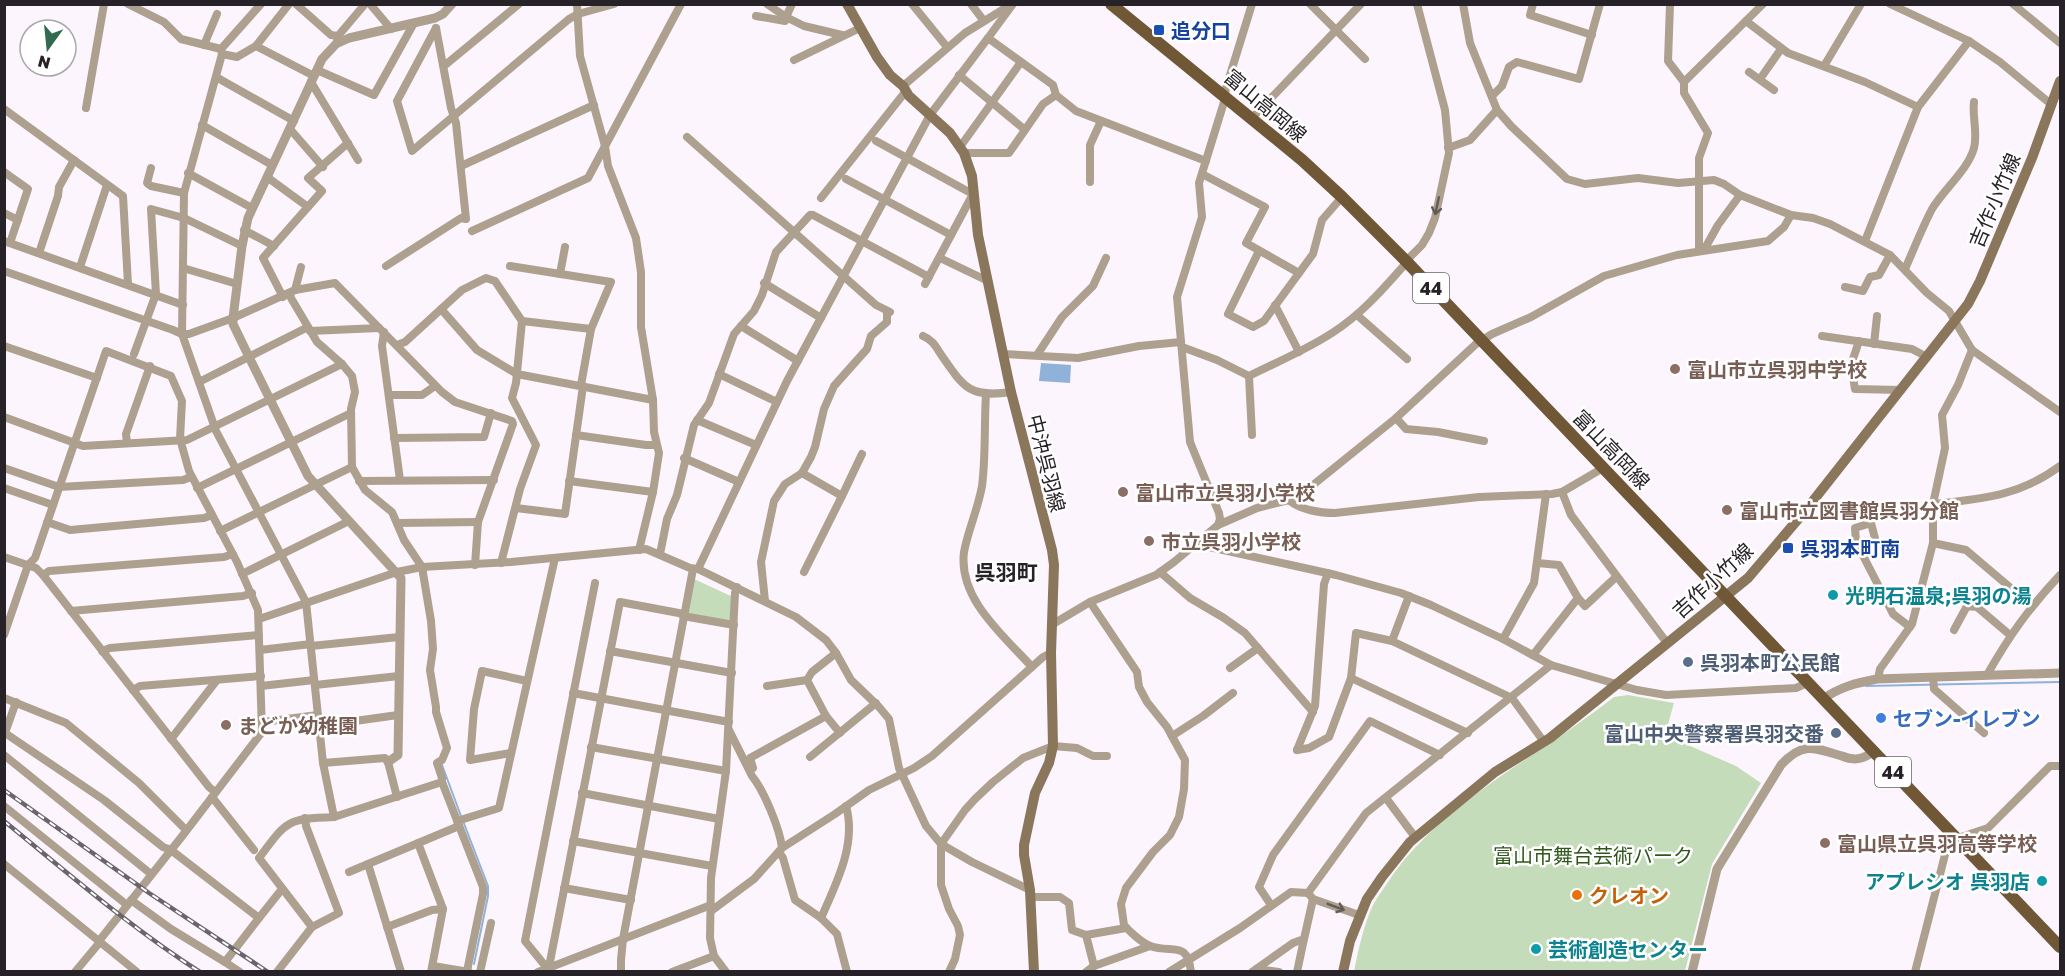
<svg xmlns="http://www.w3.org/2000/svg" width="2065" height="976" font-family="'Golos Text','Noto Sans JP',sans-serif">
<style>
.green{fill:#c5dcbb}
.water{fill:#90b2d9}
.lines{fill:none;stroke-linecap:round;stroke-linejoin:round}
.stream{stroke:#90b2d9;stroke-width:2}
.minor{stroke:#aea08e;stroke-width:8}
.tertiary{stroke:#aea08e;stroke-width:9}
.secondary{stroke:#8a765b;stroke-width:10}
.primary{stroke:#705837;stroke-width:12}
.rail-casing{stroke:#6a656c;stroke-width:4.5}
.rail{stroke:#fff;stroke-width:2;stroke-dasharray:7;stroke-linecap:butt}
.oneway{stroke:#635b55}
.transit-dot{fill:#1a4fb4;stroke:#fff;stroke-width:2}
.education-dot{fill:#8d6e63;stroke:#fff;stroke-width:2}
.culture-dot{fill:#0f9aa8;stroke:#fff;stroke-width:2}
.service-dot{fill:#5c6f8a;stroke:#fff;stroke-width:2}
.shop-dot{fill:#3f7fe0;stroke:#fff;stroke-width:2}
.food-dot{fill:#e8710a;stroke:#fff;stroke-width:2}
.labels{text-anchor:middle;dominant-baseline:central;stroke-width:5;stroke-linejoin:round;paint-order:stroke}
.shield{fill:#fff;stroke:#676468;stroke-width:1.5}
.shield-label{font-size:18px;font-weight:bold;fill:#262227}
.transit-label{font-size:20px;font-weight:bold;fill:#164399;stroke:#fff;text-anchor:start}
.street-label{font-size:20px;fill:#262227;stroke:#fff}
.education-label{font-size:20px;font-weight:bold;fill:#785e54;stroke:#fff;text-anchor:start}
.culture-label{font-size:20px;font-weight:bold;fill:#0d838f;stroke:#fff;text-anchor:start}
.service-label{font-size:20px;font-weight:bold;fill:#4e5e75;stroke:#fff;text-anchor:start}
.shop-label{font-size:20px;font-weight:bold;fill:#366cbe;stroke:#fff;text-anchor:start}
.park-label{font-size:20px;fill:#31571c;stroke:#fff}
.food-label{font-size:20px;font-weight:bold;fill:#c56008;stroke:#fff;text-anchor:start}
.neighbourhood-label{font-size:21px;font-weight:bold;fill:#262227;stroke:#fff}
</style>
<rect width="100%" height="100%" fill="#fcf5fe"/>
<g class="green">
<polygon points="694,579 733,597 731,622 690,614 688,611"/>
<path d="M1628,695L1674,703L1665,735L1736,766L1761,783L1712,864L1685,971L1354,972C1358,951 1364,924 1373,905C1377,897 1383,890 1388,882C1440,803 1541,755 1614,697Z"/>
</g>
<polygon class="water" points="1041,363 1071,365 1070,383 1039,381"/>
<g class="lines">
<g class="stream">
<polyline points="1866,686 2060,682"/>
<polyline points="442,765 461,816"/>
<polyline points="463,821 488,886 488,896 474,964"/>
</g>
<g class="minor">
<polyline points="128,4 164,22 181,39 221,49"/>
<path d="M261,4L221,49L222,54L184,193L182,334L216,431L306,602L323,763L334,817C285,819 287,821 259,858L312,927L277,972"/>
<polyline points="296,4 331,35 338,36"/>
<polyline points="370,4 391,29"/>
<polyline points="577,4 580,56 605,146 608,166 636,238 641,272 641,327 653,400 654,432 659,453 653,492 639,550"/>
<polyline points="767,4 786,17 792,4"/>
<polyline points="912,4 947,47"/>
<polyline points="971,4 984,21"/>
<polyline points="1013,4 988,38 1053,85 1056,95 1076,111 1206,161"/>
<polyline points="1310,4 1365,59"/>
<polyline points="1463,4 1470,43 1497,110 1511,126 1567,179 1585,184 1638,178 1678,183 1714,180 1724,184 1740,195 1791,215 1813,218 1830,224 1890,255 1927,293 1949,311 1972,350 2060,412"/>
<polyline points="1533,4 1530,15 1592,35"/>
<polyline points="1670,4 1668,61 1684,82 1684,93 1708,133 1699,158 1699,251"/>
<polyline points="1890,4 1969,41 2000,62 2052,105"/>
<polyline points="2013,4 2060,43"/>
<polyline points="756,16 785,21 786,17 804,26 842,35"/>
<polyline points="1746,21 1788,53 1865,82 1918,107"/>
<polyline points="436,28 397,101 412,151 569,19 578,14 614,4"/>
<polyline points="337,41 338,36 365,4"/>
<polyline points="204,45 217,14"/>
<polyline points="256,46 314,76"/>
<polyline points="222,54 237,57 256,46 289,4"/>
<polyline points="794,60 860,28"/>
<polyline points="444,66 519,4"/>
<polyline points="1824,66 1861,4"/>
<polyline points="317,70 374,95 414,23"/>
<polyline points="1749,72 1774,90"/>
<polyline points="959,75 1024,129"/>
<polyline points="216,77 294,121"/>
<polyline points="1760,79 1781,49"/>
<polyline points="311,82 358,160"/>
<polyline points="1684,82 1763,4"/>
<polyline points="903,86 965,33 1012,4"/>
<polyline points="1492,96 1502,86 1509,67 1517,62 1579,79 1600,4"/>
<polyline points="86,108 104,4"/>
<polyline points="4,109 123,196 128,284"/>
<polyline points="1252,118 1361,4"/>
<polyline points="202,125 272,165"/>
<polyline points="290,129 323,167"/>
<polyline points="687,137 876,305 890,312"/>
<polyline points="876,141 969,192 974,192 925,284"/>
<polyline points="960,147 1021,62"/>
<polyline points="1448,148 1470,140 1497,110"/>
<polyline points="964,153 1009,153 1043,104 1056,95"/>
<polyline points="461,166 594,105"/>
<polyline points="151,168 147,183 151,186 184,193"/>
<polyline points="4,172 28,189 10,243"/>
<polyline points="188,173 252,208"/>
<polyline points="1202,174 1265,207 1246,243 1299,273"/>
<polyline points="267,177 308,207"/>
<polyline points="846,179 951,235"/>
<polyline points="1090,182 1090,145 1101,121"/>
<polyline points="821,198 906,91"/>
<polyline points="4,213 18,220"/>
<polyline points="813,215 929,277"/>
<polyline points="244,230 274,246"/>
<polyline points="472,231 588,178 681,4"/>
<polyline points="4,241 183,305"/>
<polyline points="1865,241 1918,107 1969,41"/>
<polyline points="1704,250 1718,225 1740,195"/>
<polyline points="1259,251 1228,314 1253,327 1264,321 1313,254 1322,220 1342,197"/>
<polyline points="39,253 58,196 59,187 74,160"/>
<polyline points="940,258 988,281"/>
<polyline points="1406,261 1422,245 1429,233 1435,218 1449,153 1445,110 1417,4"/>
<polyline points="386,266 461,218 466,219 456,123 451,108 436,28"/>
<polyline points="510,266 611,282 591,329 581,385"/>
<polyline points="80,267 107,185"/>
<polyline points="183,268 237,284"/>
<path d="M1905,269C1914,249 1922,228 1932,209C1944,189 1968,170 1974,148C1978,133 1972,117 1974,102"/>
<polyline points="4,271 173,330 182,334 189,334 233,318 295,290 335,283 442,392 455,402 512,421 513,424 478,522 475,565"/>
<polyline points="560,274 565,247"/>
<polyline points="764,283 821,318"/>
<polyline points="1845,287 1863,291 1870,277 1879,275 1890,255"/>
<polyline points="295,290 301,267"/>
<polyline points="290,293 291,298 317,342 342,364 352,376 355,392 351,409 352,467 365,490 392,512 404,540 422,567 431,621 433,649 430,670 436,707 436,712 447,748 442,760 437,763 442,778 442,782 483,887 483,894 467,971"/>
<polyline points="283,297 263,258 322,191 308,178 348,143"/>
<polyline points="1275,305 1299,352"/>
<polyline points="441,309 477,350 517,374 653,400"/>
<polyline points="1357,315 1407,359"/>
<polyline points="522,321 591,329"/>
<polyline points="741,326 798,361"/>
<polyline points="310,331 379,328"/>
<polyline points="384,332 382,346 400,480"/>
<path d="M923,336C933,340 936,347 942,356C964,388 970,398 1011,392"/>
<polyline points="1822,336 1912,349 1927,357"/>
<polyline points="1859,341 1851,365 1855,389 1901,390"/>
<polyline points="1874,344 1877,316"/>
<polyline points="397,345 405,342 462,290 486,278 495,281 522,321 516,383 512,398 536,445 520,489 501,563"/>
<polyline points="4,346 97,378"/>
<polyline points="1182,347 1217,360 1249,376"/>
<polyline points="134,354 156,294 151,209 184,218 242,246"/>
<polyline points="1004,354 1078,358 1139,346 1181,342"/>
<polyline points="1037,355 1062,317 1093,286 1106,258"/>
<polyline points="719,374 777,402"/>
<path d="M1249,376C1277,362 1306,350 1332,333C1362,314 1384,288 1407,262"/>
<polyline points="1249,376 1252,435"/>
<polyline points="199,382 308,327"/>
<path d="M986,394C984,425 986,455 982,486C978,509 968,530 964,552C958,599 1004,636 1032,667"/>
<polyline points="389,395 422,395 435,386"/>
<polyline points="4,417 83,446 187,440 342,364"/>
<polyline points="1396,418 1406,429 1438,432 1484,441"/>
<polyline points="697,420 756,445"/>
<polyline points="576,435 646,445 656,445"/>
<polyline points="394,438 484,437 491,413"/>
<polyline points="127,443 126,434 150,366"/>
<polyline points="684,458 739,482"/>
<polyline points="4,468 59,487 183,480 191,477"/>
<polyline points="802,473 842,496 804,572"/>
<polyline points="359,481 494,480"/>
<polyline points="569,481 653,492"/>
<polyline points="4,488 53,505"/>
<polyline points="197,488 351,413"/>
<polyline points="1562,492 1571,515 1667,643"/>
<polyline points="842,496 862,454"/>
<path d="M1289,500C1300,510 1320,513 1335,513L1479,497L1552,494L1562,492L1603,468"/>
<path d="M1933,504C1981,499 2020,496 2060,466"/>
<polyline points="516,508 565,514 583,386"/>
<polyline points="47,522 70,530 204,518 212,515"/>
<polyline points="398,523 478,522"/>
<polyline points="1218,525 1220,519 1219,513 1190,442 1177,297 1202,217 1199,183 1224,102 1226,88 1252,4"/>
<polyline points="220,531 352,467"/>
<polyline points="1933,543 1966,550 2032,606"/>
<polyline points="1196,544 1336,575 1401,593 1431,605 1503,639 1551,665 1637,690 1666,695 1796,688 1807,683"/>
<polyline points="660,554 667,519 677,495 694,425 709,403 734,334 754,311 762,295 776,252 810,215"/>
<polyline points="1863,554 1877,546 1871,523 1855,528 1856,542 1893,614 1910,627"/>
<polyline points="4,557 36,568 43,575 209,787 215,792"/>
<polyline points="1537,563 1559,565 1578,598 1585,606 1616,577"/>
<polyline points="698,569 787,381 930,115 988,38"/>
<polyline points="1160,572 1190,598 1224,618 1245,633 1313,712"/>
<polyline points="242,574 349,521"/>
<polyline points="43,575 49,571 224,557 233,554"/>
<polyline points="765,601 761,562 774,501 785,484 802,473 811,457 815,447 824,409 834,386 867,349 871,336 887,322 887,311"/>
<path d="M1090,602L1137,672L1139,687L1147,702L1167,727L1185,760L1184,789L1179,817L1170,835L1153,852L1126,888L1121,904L1124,925C1130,932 1141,942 1150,946C1172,954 1187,939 1191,972"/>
<polyline points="71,611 243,596 252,593"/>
<polyline points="683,616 734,625"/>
<polyline points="259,619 397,572 422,567 511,562 646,549 690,568 698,569 796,617 826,640 836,653 851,680 879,707 889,719 899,768 926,826 941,844 941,885 949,909 958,926 960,935 955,959 949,972"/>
<polyline points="1053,624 1090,602 1156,575 1174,562 1218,525 1257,508 1289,500 1303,493 1396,418 1476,344 1492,334 1531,317 1604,276 1677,255 1768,241 1784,227 1791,215"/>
<polyline points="1954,630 1967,606 1977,607 2010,635"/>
<polyline points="4,635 28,565 35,558 106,351 171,376 182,401 180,439 189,471 237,562 258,610 262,732 183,835 99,941"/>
<polyline points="1503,639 1534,583 1546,494"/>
<polyline points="1392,641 1409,596"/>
<polyline points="311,646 399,637"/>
<polyline points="260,650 311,644"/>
<polyline points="102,651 110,648 259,635"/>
<polyline points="610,651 732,673"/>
<polyline points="836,653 812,672 807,680 826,716 840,733"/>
<polyline points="1533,655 1578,598"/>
<polyline points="1230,668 1258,648"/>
<path d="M1987,675C2009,636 2029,608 2060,575"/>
<polyline points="1933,677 1934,689 1984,733"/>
<polyline points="1351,678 1468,733"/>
<polyline points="1878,679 1880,669 1912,624 1933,543 1933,504 1945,448 1942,415 1958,385 1972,350"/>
<polyline points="315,685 399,676"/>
<polyline points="261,686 314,680"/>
<polyline points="767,686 807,680"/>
<polyline points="133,690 140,686 261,676"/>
<polyline points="573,693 729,722"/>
<polyline points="4,698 66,723 139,783 186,830"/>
<polyline points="16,702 5,733 104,800 163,847 171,850 259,918 225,962 240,972"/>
<polyline points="263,722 318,715"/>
<polyline points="319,726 398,715"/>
<path d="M729,730L752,776C764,791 780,829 782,848"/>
<polyline points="1172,736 1203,716 1233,693"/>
<polyline points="171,739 217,680"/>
<polyline points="591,747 726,771"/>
<polyline points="1297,750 1309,748 1329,737 1351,678 1356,633 1392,641 1512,698 1544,742"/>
<polyline points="1297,750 1315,706 1324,584 1328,573"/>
<polyline points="511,753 470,760 474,709 482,671 527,681"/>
<polyline points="4,755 151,874"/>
<polyline points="810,757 876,703"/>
<polyline points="323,763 385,758 388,762 397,797"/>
<polyline points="753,768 750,758 826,716"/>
<polyline points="582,793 719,819"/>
<polyline points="212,797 254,850"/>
<polyline points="1386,798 1415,837"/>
<polyline points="4,806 127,905"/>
<polyline points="334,817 442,782"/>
<polyline points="305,818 306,826 339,913 312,927"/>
<polyline points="457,821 499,808 555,558"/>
<polyline points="573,841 712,866"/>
<polyline points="418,843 443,909 431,972"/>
<polyline points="779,852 783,858 795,900 821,918 837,934 847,972"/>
<polyline points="4,864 137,972"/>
<polyline points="349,872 368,864"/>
<polyline points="564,888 631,900"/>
<polyline points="1030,890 972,862 941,844 965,810 975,799 993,782 1023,758 1053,746 1077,748 1093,756 1107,756"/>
<polyline points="1308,893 1366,813 1551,665"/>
<polyline points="1030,897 1060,897 1069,903 1072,930 1086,935 1094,966"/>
<polyline points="131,900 171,929 225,962"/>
<polyline points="1271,905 1259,887 1273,855 1370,721 1440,755"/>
<polyline points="711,911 754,879 782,848 835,814 869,790 914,768 932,756 1043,657 1051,653"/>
<polyline points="259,918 282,889"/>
<path d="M821,918C836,884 857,844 846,806"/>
<polyline points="387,927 432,910 443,909"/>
<polyline points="1086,935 1126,928"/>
<polyline points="433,966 469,972"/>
<polyline points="547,968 525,941 595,583"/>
<polyline points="1257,969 1279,972"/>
<polyline points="75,972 100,942"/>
<polyline points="401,972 368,864 459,826"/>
<polyline points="480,972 491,923"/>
<polyline points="538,972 711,905"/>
<polyline points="548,972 620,602 684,614"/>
<polyline points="621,972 621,960 623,939 693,569"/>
<polyline points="672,972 714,956"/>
<polyline points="726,972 714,956 710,938 711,878 726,771 735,593 737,587"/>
<polyline points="1086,972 1094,966 1150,946"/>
<polyline points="1169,972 1240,928 1291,892 1308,893 1313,899 1359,915"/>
<polyline points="1252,972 1293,943 1304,939 1313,899"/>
<polyline points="1297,972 1304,939"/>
<polyline points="1915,972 1948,843 1958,838 1988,828 2050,766 2060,766"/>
</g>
<g class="tertiary">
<path d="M1823,699C1840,687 1856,683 1877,679L2060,673"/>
<polyline points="388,762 398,755 401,578 308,476 249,357 233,324 233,318 242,246 248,218 322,59 336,44 349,38 435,18 443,14 452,4"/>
<path d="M1692,972L1717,869L1781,765C1803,741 1814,748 1842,756C1847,758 1855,760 1861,758C1865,757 1870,754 1873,752"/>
</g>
<g class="secondary">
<polyline points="847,4 877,57 890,75 903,86 909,96 950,133 964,153 972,176 978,235 1011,392 1052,550 1054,565 1051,653 1053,746 1049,763 1035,793 1024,845 1024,855 1030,890 1034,972"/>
<polyline points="1343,972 1350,941 1367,899 1382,877 1410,842 1495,772 1550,738 1748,578 1805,511 1968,304 1980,281 2032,158 2060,81"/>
</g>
<polyline class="primary" points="1111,4 1302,160 1342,197 1406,261 2060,947"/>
<defs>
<g id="rail">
<polyline points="4,790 149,893 268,972"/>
<path d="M4,821C68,873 131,928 200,972"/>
</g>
</defs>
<use href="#rail" class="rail-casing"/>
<use href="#rail" class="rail"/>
</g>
<defs><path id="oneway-shaft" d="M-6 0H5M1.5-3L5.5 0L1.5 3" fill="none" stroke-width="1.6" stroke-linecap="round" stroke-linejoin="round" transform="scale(1.5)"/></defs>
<g class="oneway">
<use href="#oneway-shaft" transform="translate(1437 206) rotate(102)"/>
<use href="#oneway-shaft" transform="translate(1336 907) rotate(21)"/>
</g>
<g class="transit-dot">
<rect x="1153" y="24" width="12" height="12" rx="3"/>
<rect x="1782" y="542" width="12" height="12" rx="3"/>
</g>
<g class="education-dot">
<circle cx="1675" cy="369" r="6"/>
<circle cx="1123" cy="492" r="6"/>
<circle cx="1727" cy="510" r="6"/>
<circle cx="1149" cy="541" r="6"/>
<circle cx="226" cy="725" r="6"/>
<circle cx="1825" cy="843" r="6"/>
</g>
<g class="culture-dot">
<circle cx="1833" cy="595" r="6"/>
<circle cx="2042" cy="881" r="6"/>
<circle cx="1536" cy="949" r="6"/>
</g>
<g class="service-dot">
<circle cx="1688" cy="662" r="6"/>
<circle cx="1836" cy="733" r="6"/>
</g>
<circle class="shop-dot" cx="1881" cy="718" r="6"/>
<circle class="food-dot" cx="1577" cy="895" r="6"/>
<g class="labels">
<g class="shield">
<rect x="1413" y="273" width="36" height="30" rx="4.5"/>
<rect x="1875" y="757" width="36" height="30" rx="4.5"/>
</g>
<g class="shield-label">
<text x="1431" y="288">44</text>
<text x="1893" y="772">44</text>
</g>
<g class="transit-label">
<text x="1171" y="30">追分口</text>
<text x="1800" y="548">呉羽本町南</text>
</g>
<g class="street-label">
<text transform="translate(1266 105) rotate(40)">富山高岡線</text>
<text transform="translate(1994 200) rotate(-67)">吉作小竹線</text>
<text transform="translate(1612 449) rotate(46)">富山高岡線</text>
<text transform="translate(1047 463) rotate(76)">中沖呉羽線</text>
<text transform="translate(1712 580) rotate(-42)">吉作小竹線</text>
</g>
<g class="education-label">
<text x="1687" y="369">富山市立呉羽中学校</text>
<text x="1135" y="492">富山市立呉羽小学校</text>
<text x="1739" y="510">富山市立図書館呉羽分館</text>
<text x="1161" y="541">市立呉羽小学校</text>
<text x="238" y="725">まどか幼稚園</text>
<text x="1837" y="843">富山県立呉羽高等学校</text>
</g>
<g class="culture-label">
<text x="1845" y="595">光明石温泉;呉羽の湯</text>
<text x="2030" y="881" text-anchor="end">アプレシオ 呉羽店</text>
<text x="1548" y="949">芸術創造センター</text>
</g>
<g class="service-label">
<text x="1700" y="662">呉羽本町公民館</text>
<text x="1824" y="733" text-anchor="end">富山中央警察署呉羽交番</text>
</g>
<g class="shop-label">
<text x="1893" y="718">セブン-イレブン</text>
</g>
<g class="park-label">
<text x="1593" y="855">富山市舞台芸術パーク</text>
</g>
<g class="food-label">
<text x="1589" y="895">クレオン</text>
</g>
<g class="neighbourhood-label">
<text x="1006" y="572">呉羽町</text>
</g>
</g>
<rect width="2065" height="976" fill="none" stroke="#262227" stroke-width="12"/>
<g transform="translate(48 48) rotate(195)"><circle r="28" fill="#ffffff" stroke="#a8a7a9" stroke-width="1.5"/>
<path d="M0-4.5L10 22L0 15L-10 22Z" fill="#316951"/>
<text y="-9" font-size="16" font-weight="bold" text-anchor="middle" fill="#262227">N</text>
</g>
</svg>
